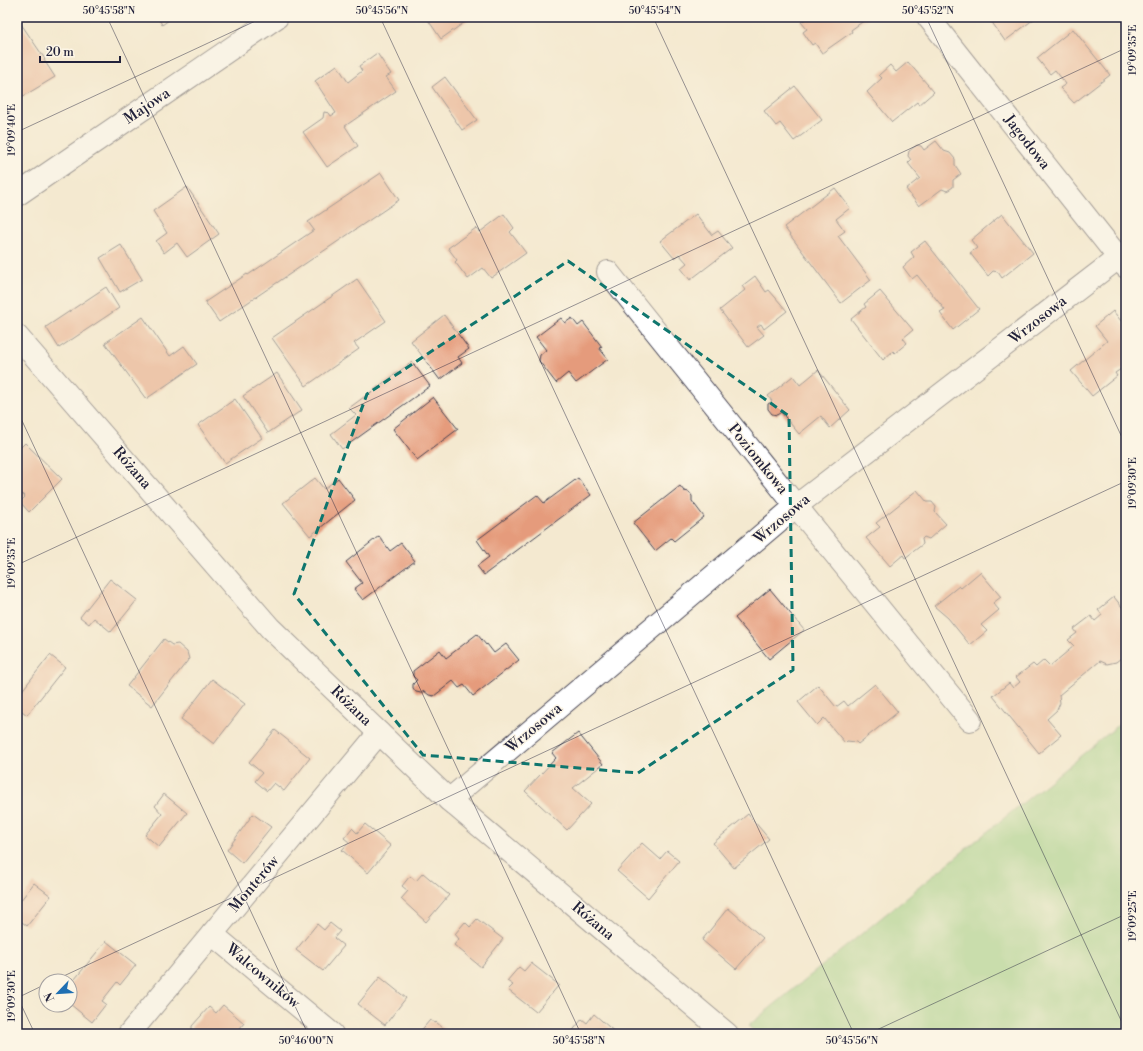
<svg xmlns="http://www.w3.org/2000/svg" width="1143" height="1051" font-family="'Libre Bodoni',serif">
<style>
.green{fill:#96ce81;stroke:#5c785e}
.building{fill:#e59b7b}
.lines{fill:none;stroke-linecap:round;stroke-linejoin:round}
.minor-casing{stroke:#424051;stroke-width:24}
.minor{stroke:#fff;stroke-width:22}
.marked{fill:none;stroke:#0f766e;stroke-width:3;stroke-dasharray:8 5;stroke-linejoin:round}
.ticks{fill:none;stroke:#22223b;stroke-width:1;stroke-opacity:0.45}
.labels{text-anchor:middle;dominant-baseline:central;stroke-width:3;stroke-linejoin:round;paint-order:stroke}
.street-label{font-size:15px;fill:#22223b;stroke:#fcf5e5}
.neatline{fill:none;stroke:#22223b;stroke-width:1.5}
.ticks-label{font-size:10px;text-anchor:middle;fill:#22223b}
</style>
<rect width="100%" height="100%" fill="#fcf5e5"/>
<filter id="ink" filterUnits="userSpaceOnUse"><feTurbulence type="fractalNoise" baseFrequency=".025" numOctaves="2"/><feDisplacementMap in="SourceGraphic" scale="8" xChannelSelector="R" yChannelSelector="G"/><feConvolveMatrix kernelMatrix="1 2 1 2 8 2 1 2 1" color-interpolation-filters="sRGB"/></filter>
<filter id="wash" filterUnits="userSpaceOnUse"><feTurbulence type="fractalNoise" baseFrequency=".012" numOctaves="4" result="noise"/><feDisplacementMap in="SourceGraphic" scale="16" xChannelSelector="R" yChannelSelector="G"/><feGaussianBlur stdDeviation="0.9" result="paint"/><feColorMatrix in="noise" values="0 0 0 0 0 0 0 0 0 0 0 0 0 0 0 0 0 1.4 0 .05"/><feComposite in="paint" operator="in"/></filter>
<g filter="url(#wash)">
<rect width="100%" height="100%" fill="#f4e9d0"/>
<polygon class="green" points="1126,719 1126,1034 758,1034 748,1026"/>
<g id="blocks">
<g class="building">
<polygon points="158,17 173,17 162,25"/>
<polygon points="426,17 472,17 441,39"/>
<polygon points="809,17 869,17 851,30 852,32 822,53 815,43 812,45 803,32 807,29 801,22"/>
<polygon points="990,17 1033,17 1034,19 1005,41 989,18"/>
<polygon points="17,18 45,59 44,60 55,77 17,100"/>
<polygon points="1073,29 1110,75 1074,103 1060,88 1066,84 1055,70 1050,74 1037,58"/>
<polygon points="377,53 391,74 386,77 396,91 345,126 358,146 327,167 303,132 323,118 324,112 329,113 331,116 336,113 315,81 337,65 348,82 362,71 359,66"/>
<polygon points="908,62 934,92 919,105 917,102 892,122 867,92 882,78 879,75 890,65 896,72"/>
<polygon points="445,77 477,120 462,130 432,87"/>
<polygon points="795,86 822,120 794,141 780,123 776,126 764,111"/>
<polygon points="936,141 944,151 950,153 955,159 955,165 961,174 953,180 953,187 947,191 942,189 919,206 906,189 920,178 908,163 911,160 908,156 909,151 917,145 921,146 924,150"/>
<polygon points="381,173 399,200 219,322 205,302 247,274 248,275 314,230 308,222"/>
<polygon points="187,187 219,234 187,257 177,243 164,253 156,241 167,233 153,211"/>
<polygon points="835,188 850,208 836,219 845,231 838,236 871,280 841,303 784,227"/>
<polygon points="504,214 514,228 510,232 526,253 491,278 483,268 468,279 455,262 457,260 448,248 476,228 480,232"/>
<polygon points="696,214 712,235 718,231 732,248 690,280 681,268 687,263 679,254 674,258 660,241"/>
<polygon points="1002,214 1033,253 1002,278 998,272 993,271 988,276 970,253 977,248 971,240"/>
<polygon points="925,241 979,309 953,330 940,313 945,310 917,275 912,279 903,267 914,257 911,252"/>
<polygon points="121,245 142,279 120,292 100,258"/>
<polygon points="755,276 766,292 769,290 787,311 764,329 761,324 757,327 764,335 748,347 720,310 745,290 742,286"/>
<polygon points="357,279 386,321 354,343 359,349 306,386 272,338"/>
<polygon points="106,287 119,308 59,348 46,327"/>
<polygon points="880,291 913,330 903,338 907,343 895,353 893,351 883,360 851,319 866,307 864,304"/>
<polygon points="1113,311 1126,327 1126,374 1121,369 1115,373 1117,376 1092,396 1071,371 1107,341 1095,326"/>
<polygon points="444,315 469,349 458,357 462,363 440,380 411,341"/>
<polygon points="143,317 170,356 184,346 197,364 146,399 105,343"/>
<polygon points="561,318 565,323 572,318 578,326 583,322 602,347 599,348 608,359 576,383 568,373 556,383 539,361 540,355 546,350 536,337"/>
<polygon points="412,362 430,386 342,449 331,434 356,415 349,408"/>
<polygon points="818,370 850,410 830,428 821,416 799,434 781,412 777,415 772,414 768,409 768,404 772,401 768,396 793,376 800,385"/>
<polygon points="277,373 302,410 268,433 243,396"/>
<polygon points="433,397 458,429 417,460 393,429"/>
<polygon points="235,399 262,438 225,463 198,425"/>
<polygon points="25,443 62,479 29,512 20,502 25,497 17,489 17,469 18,468 17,467 17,451"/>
<polygon points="315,478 324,489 338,478 355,500 310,536 283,503"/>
<polygon points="578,478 591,495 484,575 477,566 489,557 477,540 537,495 544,503"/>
<polygon points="680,486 684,491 689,492 692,496 692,501 704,517 674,541 671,538 655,551 633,523"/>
<polygon points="917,490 927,502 932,502 936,507 935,512 946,524 929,539 924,537 922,539 923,544 905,558 903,555 890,566 866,538 880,527 876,523"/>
<polygon points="379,536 390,551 401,543 415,561 363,600 354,589 362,583 346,562"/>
<polygon points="980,572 1001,597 993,603 999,610 981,625 987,631 970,645 948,618 934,606 959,586 961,588"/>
<polygon points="110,579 137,600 111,632 94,618 89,624 80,617"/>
<polygon points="770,589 804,630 769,659 735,618"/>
<polygon points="1114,597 1126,612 1126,654 1116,662 1107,664 1100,661 1059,695 1060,703 1057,710 1047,719 1061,735 1039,753 993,696 1009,683 1013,688 1020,682 1016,677 1033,664 1036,667 1044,660 1050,666 1074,646 1068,640 1077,633 1074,629 1091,616 1095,621 1102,615 1098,610"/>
<polygon points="477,634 486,645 487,644 494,653 506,644 519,660 473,696 464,685 459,688 453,681 434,696 429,695 424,691 421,693 416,692 413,688 413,684 417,680 413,676 413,671 440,650 446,658"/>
<polygon points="164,639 172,645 178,644 187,652 189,659 152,706 127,686"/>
<polygon points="50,655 65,667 27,715 17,707 17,697"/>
<polygon points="212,679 245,704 214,744 181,719"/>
<polygon points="875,684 898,712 858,744 856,742 847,741 845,743 824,718 817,725 798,702 818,685 836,707 844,701 848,706"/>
<polygon points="275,730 310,758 284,791 274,783 267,791 255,781 262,773 249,762"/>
<polygon points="578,733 603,764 573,788 591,804 567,830 525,791 556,758 552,753"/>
<polygon points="164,794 187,813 159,847 145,835 162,814 155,806"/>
<polygon points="253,814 271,827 242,863 227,850"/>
<polygon points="748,814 769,839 734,868 713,843"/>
<polygon points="365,824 391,846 368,873 342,850 349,842 344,838 352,828 357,833"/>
<polygon points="642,843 660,859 667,851 679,861 648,898 617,871"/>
<polygon points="423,873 449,895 426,922 401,899 408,891 402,886 410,876 416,881"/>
<polygon points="34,883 51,896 27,926 17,918 17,905"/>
<polygon points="728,908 763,938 736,969 702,940"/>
<polygon points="477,919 503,939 481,967 454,945 459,939 455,934 465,922 470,927"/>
<polygon points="330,923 340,931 334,938 344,946 323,971 296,950 317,924 324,930"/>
<polygon points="106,941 136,965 120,985 117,982 102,1001 106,1004 92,1022 70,1004 70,985"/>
<polygon points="531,963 559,985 536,1012 508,990 513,985 507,981 519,967 524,971"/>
<polygon points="380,977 406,998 385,1025 358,1004"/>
<polygon points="223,1005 244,1023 237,1032 240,1034 194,1034 192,1032 192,1026 209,1007 216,1013"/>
<polygon points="594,1014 617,1034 572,1034 571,1033 582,1019 587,1023"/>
<polygon points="430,1020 435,1023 436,1022 450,1034 420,1034 419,1033"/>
</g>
</g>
</g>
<g filter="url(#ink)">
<use href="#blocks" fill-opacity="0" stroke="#424051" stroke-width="1"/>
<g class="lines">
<defs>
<g id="minor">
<polyline points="928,17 1126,267"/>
<polyline points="17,195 277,17"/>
<polyline points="608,272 796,506 970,720"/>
<polyline points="17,336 270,628 449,800 727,1034"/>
<polyline points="449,800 796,506 1126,252"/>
<polyline points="212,934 332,1034"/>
<polyline points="129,1034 379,733"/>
</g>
</defs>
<use href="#minor" class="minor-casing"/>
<use href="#minor" class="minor"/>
</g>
</g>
<path d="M0 0H1143V1051H0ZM568,261L789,416L793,670L638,773L423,755L294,594L367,394Z" fill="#f4e9d0" fill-opacity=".55" fill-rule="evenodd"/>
<path class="marked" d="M568,261L789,416L793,670L638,773L423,755L294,594L367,394Z"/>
<path class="ticks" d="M107,17L581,1034M380,17L854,1034M653,17L1126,1031M926,17L1126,446M17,132L264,17M17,410L308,1034M17,565L1126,48M53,981L1126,481M17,996L35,1034M17,998L46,984M868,1034L1126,914"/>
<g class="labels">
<g class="street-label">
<text transform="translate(147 106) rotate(-34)">Majowa</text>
<text transform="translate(1027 142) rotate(52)">Jagodowa</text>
<text transform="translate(1038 320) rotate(-38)">Wrzosowa</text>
<text transform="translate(758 459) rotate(51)">Poziomkowa</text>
<text transform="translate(132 468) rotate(49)">Różana</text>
<text transform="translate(782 519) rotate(-40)">Wrzosowa</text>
<text transform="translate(351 706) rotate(44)">Różana</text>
<text transform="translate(534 728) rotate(-40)">Wrzosowa</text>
<text transform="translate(254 884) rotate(-50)">Monterów</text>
<text transform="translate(593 921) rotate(40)">Różana</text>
<text transform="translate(263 976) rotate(40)">Walcowników</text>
</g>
</g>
<rect width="1143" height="1051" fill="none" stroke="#fcf5e5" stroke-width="44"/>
<g transform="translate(58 993) rotate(245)"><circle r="19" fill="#fcf5e5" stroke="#a5a1a1"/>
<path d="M0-3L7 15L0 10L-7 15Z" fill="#1f6fb2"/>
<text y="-6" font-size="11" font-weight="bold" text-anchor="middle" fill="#22223b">N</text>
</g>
<path d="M40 56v6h80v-6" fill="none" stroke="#22223b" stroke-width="2"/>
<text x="46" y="56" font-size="12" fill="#22223b" stroke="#fcf5e5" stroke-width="3" paint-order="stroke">20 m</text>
<rect x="22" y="22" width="1099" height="1007" class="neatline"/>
<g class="ticks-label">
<text x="109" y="14">50°45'58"N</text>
<text x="382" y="14">50°45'56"N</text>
<text x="655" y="14">50°45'54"N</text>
<text x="928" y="14">50°45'52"N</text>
<text transform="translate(1132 50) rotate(-90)" y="4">19°09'35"E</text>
<text transform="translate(11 130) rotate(-90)" y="4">19°09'40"E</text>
<text transform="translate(1132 483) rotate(-90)" y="4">19°09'30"E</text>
<text transform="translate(11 563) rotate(-90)" y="4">19°09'35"E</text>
<text transform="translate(1132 916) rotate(-90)" y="4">19°09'25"E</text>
<text transform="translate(11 996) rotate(-90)" y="4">19°09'30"E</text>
<text x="306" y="1044">50°46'00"N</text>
<text x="579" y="1044">50°45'58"N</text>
<text x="852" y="1044">50°45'56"N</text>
</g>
</svg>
